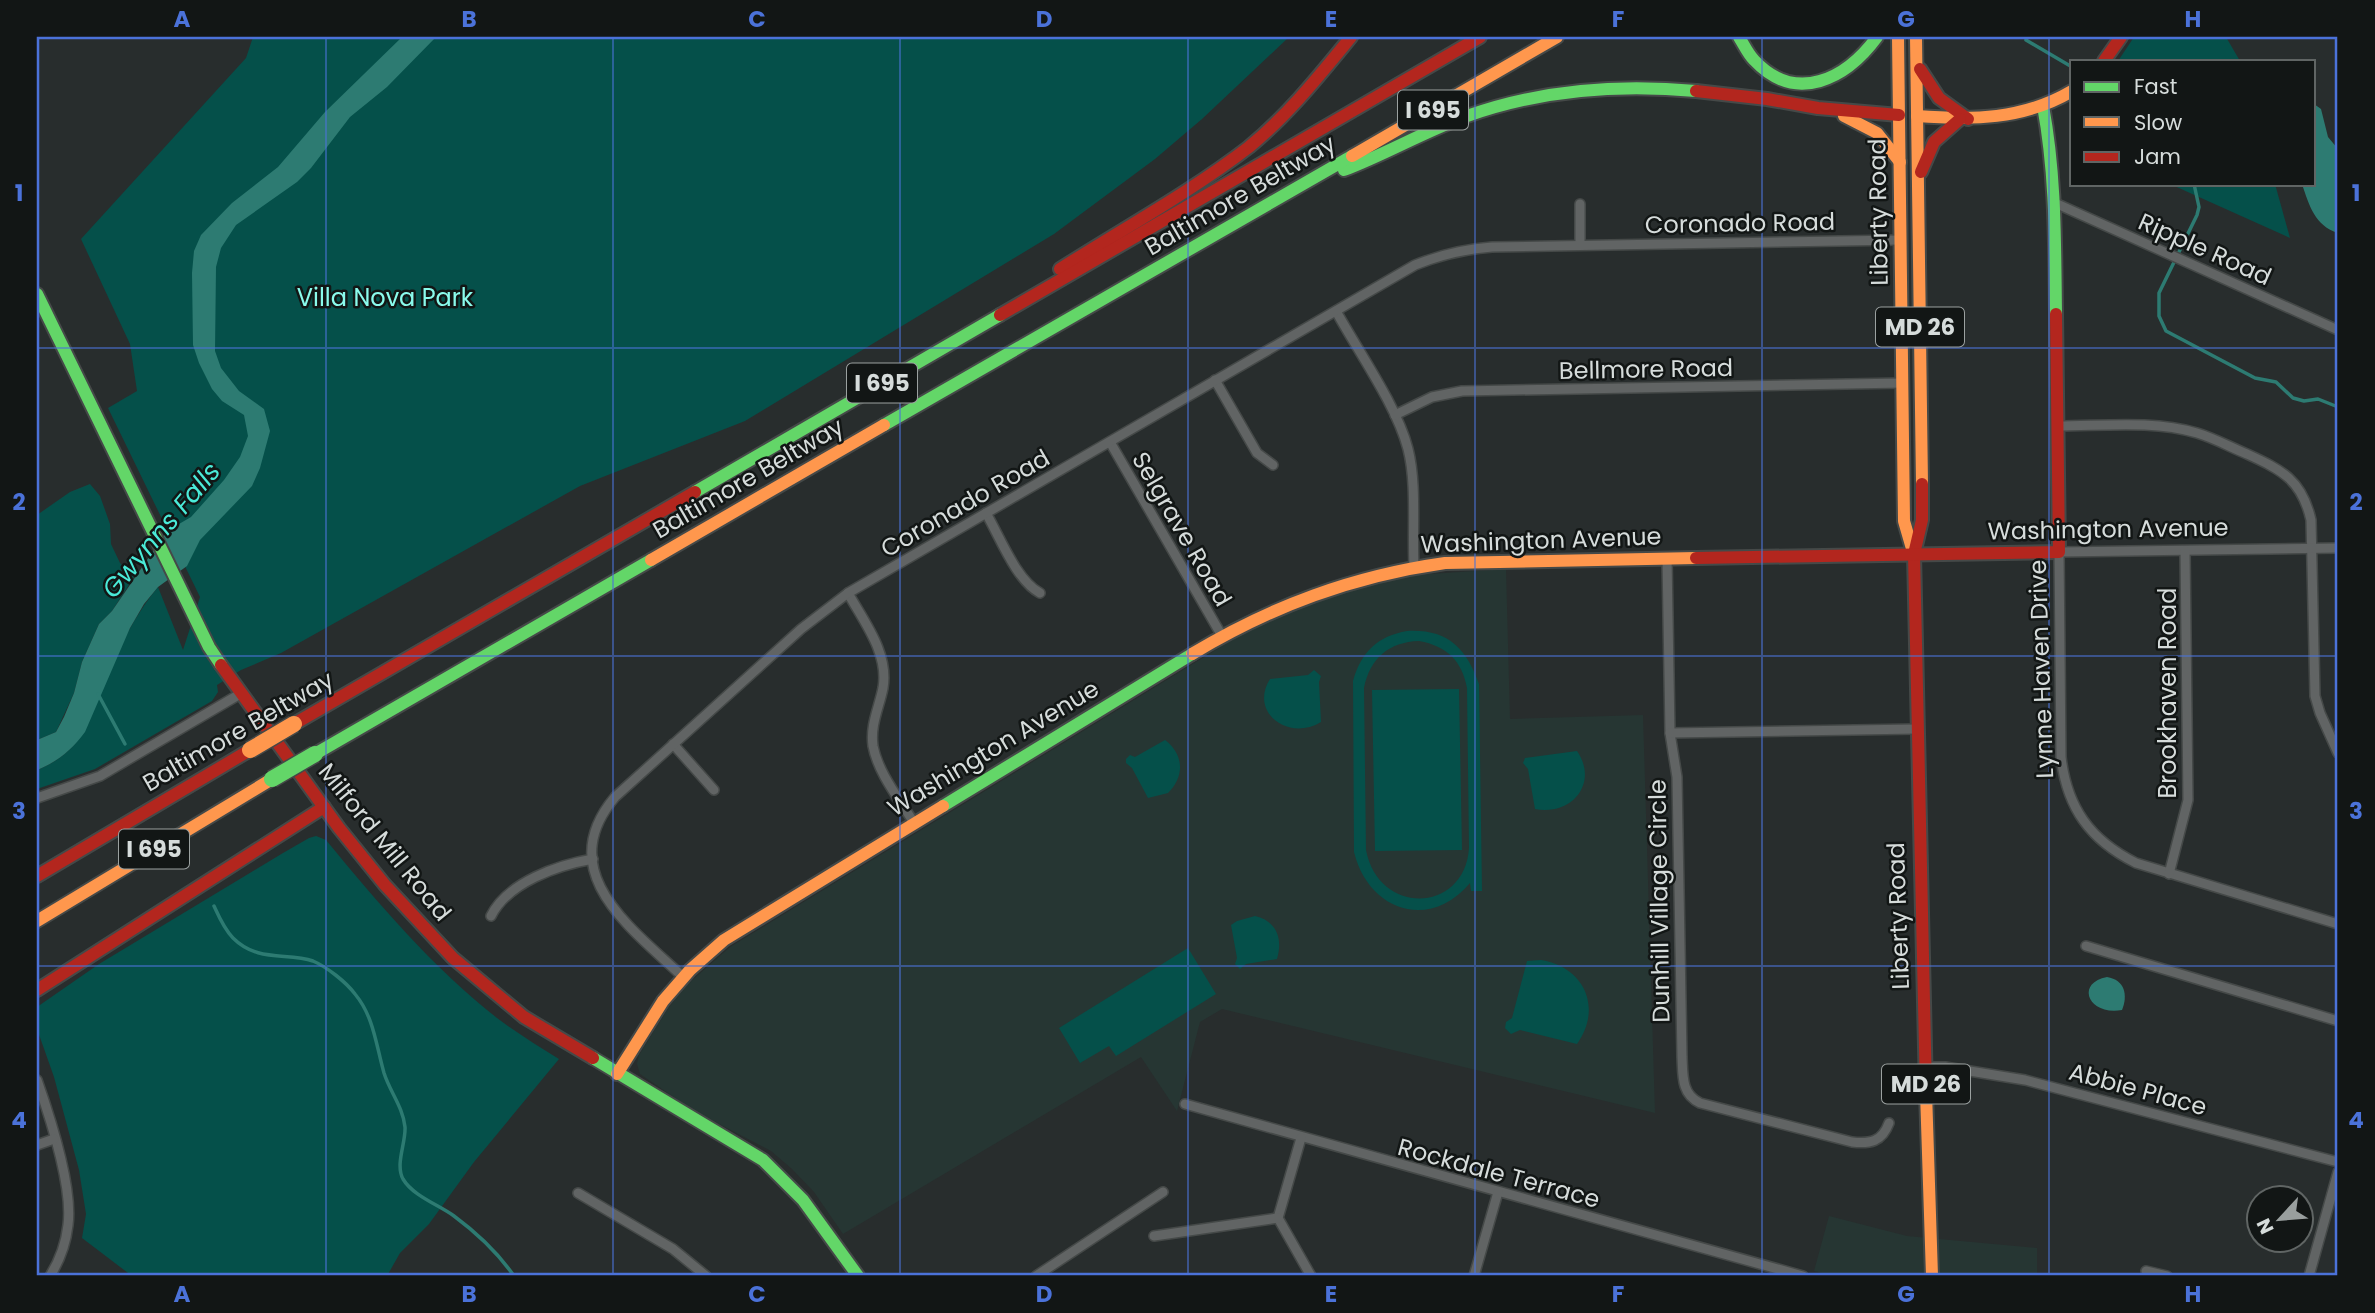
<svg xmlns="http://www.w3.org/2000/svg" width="2375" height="1313" font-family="Poppins,sans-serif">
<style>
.built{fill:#263633}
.green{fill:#05504a;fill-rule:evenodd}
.water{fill:#2d7b72}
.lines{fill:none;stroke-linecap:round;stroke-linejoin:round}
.stream{stroke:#2d7b72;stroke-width:3.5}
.street-casing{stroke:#454948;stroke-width:12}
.fast-casing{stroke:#454948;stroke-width:16}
.slow-casing{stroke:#454948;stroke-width:16}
.jam-casing{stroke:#454948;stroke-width:16}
.street{stroke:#616464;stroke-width:9}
.fast{stroke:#63d668;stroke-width:12}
.slow{stroke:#ff974d;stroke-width:12}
.jam{stroke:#b3261e;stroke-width:12}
.fast-bridge-casing{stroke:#454948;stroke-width:19;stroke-linecap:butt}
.slow-bridge-casing{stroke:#454948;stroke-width:19;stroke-linecap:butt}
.fast-bridge{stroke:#63d668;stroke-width:16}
.slow-bridge{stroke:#ff974d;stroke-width:16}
.grid{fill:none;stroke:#4b72d9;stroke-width:2;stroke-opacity:0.55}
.labels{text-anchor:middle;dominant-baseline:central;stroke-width:5;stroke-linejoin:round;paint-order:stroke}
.shield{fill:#121615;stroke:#9ba1a0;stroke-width:2}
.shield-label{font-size:23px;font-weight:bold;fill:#d6dcdb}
.street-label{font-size:24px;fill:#d6dcdb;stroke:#121615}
.park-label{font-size:24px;fill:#8afbec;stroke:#121615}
.water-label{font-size:26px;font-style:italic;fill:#4aebd9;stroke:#121615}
.neatline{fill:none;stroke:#4b72d9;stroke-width:2.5}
.grid-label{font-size:23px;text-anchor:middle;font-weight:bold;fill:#4b72d9}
</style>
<rect width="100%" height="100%" fill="#282d2d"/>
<g class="built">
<polygon points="1506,569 1510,719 1643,715 1655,1113 1222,1009 1200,1022 1177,1111 1141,1057 843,1234 814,1192 792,1169 771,1151 694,1111 640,1074 637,1064 639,1055 669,1007 689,983 730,947 1227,643 1282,614 1362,587 1414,575"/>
<polygon points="1829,1216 1907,1236 2037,1248 2037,1276 1833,1276 1814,1271"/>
</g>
<g class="green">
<path d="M253,37H1289L1202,119L1155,159L1054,234L745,421L580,486L281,653L241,670L217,685L218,692L212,701L95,769L37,789V770C57,762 72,750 84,732C103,683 124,628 158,587L183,650L200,597L108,408L137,391L130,344L81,239L246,58Z"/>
<polygon points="2134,37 2226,37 2240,61 2118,61"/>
<polygon points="2170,184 2275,184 2290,238"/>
<polygon points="90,484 100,496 110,524 111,544 120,563 134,577 112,611 99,624 82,662 74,693 56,732 37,740 37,515 70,492"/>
<path d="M1407,631C1447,629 1466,647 1479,684L1482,891H1471L1470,883C1429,932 1368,910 1354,852L1353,681C1361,652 1378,636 1407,631ZM1419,641C1447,646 1462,661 1467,688L1469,848C1465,913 1379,917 1366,850L1364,688C1370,658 1389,642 1419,641Z"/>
<path d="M1314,670L1321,676L1319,682L1321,722C1288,742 1249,712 1270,679L1308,675Z"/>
<polygon points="1459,689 1462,850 1375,851 1372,690"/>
<path d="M1165,740C1184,754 1185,777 1168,793L1148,798L1132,768L1126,763V759L1130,755L1135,757Z"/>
<path d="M1577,751C1599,783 1572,816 1535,809L1528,769L1523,763L1525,758Z"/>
<path d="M316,836L326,840C378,903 432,967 497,1018C517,1033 538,1046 559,1059L474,1162L429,1224L400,1253L387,1276H132L82,1238L86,1214L79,1170L54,1077L37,1029V1007L99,964L283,853L309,838Z"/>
<path d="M1255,916C1277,921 1283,939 1277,959L1246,964L1240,969L1235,964L1237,958L1231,925L1237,921Z"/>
<polygon points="1188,948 1216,994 1116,1056 1109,1046 1080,1063 1059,1028"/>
<path d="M1541,960C1584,967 1603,1007 1577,1044L1520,1030L1511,1034L1505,1028L1506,1022L1512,1018L1527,961Z"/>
</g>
<g class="water">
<path d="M402,37H436L387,87L350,117L311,168L297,182L236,225L221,248L216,267L215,351L221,368L239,391L264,409L270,431L260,468L252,486L200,540L187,566L158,587L144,604L130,628L85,732C72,750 57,762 37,770V740L56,732L64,717L74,693L82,662L99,624L112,611L167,531L191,517L224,480L240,457L248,436L244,415L222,401L212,389L199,363L193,345L192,273L194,251L201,235L232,203L278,167L325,112Z"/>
<path d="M2314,104L2321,109L2328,137L2338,149V233C2315,226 2309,205 2302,184H2314Z"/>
<path d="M2107,977C2125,980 2128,995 2122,1010C2088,1016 2075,983 2107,977Z"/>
</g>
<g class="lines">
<g class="stream">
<polyline points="2026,40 2072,67"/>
<polyline points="2194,184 2199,207 2197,215 2159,293 2159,316 2166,331 2255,378 2276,382 2293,398 2304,401 2318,399 2338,407"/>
<polyline points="98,694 125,744"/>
<path d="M214,906C219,917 224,929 233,938C258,963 287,952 313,961C327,967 346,982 355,994C374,1017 376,1045 384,1073C390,1092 403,1107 405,1127C406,1143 395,1164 403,1179C413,1196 439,1205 454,1216C477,1233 498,1253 514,1276"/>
</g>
<defs>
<g id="street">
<polyline points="2055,203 2338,330"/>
<polyline points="1580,204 1580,245"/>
<path d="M1336,311C1358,351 1397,406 1408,449C1417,484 1412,530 1414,566"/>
<polyline points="1215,380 1257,453 1273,465"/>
<polyline points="1395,415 1432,397 1462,391 1903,383"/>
<path d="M2057,426C2104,426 2152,420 2197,433C2214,438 2230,447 2247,454C2282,470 2302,480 2311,520L2315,696L2320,713L2338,753"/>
<polyline points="1110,442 1222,636"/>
<path d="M986,513C1000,537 1016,580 1040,593"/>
<path d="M2338,548L2059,552L2061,757C2067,808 2090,840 2136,863L2338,924"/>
<path d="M1667,558L1670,733L1677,777L1682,1057C1683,1075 1681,1094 1700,1103L1852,1142C1870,1144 1882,1142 1889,1123"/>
<path d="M848,593C864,622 889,653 883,688C879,708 870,725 873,746C878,773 900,800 914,823"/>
<polyline points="1670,733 1916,729"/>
<polyline points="673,744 714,790"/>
<polyline points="37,798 100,776 240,694"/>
<polyline points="2169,874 2188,800 2185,551"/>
<path d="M491,916C508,882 558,865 593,859"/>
<polyline points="2086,946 2338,1021"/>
<path d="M682,976C631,928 552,872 615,797L801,629L848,593L1415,265C1440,255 1465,249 1492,247L1901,240"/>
<polyline points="1925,1067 1945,1067 2025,1080 2338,1162"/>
<path d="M37,1080C50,1117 73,1187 68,1225C66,1243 60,1260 50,1276"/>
<polyline points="1185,1104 1803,1276"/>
<polyline points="1301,1138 1278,1218 1311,1276"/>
<polyline points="37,1145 54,1139"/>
<polyline points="578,1193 673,1249 706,1276"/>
<polyline points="1154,1236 1278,1218"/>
<polyline points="2146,1271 2167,1276"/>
<polyline points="1036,1276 1163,1192"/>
<polyline points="1474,1276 1498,1192"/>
<polyline points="2309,1276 2338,1172"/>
</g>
<g id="fast">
<path d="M1739,37C1744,45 1748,54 1754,60C1796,105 1846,79 1877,37"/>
<path d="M2043,106C2056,175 2055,244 2056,314"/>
<path d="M1344,170C1386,154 1425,131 1467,116C1540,90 1620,84 1696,91"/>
<polyline points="37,294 209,647 221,665"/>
<polyline points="884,425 1352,156"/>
<polyline points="695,492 1000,315"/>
<polyline points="315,754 651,560"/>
<polyline points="943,806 1192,654"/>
<polyline points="593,1058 763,1160 803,1200 858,1276"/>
</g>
<g id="slow">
<polyline points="1898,37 1904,521 1913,552"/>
<polyline points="1916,37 1922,484"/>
<polyline points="1844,116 1877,133 1900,162"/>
<path d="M1917,116C1972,120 2023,120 2072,91"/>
<polyline points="1352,156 1557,37"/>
<polyline points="651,560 884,425"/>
<path d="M1192,654C1272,606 1353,576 1445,563L1696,558"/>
<polyline points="37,921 272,779"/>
<polyline points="617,1074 663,1001 690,970 724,940 943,806"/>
<polyline points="1926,1092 1932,1276"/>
</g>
<g id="jam">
<polyline points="2104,61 2121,37"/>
<polyline points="1920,69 1939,98 1968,119"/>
<polyline points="1696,91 1767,99 1818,108 1899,115"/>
<polyline points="1921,172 1934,142 1960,119"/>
<path d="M1060,269C1121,230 1192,191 1249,147C1288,115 1319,76 1351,37"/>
<polyline points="1000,315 1480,37"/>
<polyline points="1922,484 1922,520 1914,554 1926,1092"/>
<polyline points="1696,558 2059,552 2056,314"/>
<polyline points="221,665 339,828 385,885 453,958 524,1017 593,1058"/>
<polyline points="294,724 695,492"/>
<polyline points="37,876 250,750"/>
<polyline points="37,990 324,807"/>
</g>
</defs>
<use href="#street" class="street-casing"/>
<use href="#fast" class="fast-casing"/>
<use href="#slow" class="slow-casing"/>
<use href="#jam" class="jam-casing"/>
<use href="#street" class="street"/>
<use href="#fast" class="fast"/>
<use href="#slow" class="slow"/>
<use href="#jam" class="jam"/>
<defs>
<polyline id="fast-bridge" points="272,779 315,754"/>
<polyline id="slow-bridge" points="250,750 294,724"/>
</defs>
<use href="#fast-bridge" class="fast-bridge-casing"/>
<use href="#slow-bridge" class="slow-bridge-casing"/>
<use href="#fast-bridge" class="fast-bridge"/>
<use href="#slow-bridge" class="slow-bridge"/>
</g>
<path class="grid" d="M326,37V1276M613,37V1276M900,37V1276M1188,37V1276M1475,37V1276M1762,37V1276M2049,37V1276M37,348H2338M37,656H2338M37,966H2338"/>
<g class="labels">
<g class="shield">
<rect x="1398" y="90.5" width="70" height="39" rx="5"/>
<rect x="1876" y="307.5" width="88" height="39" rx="5"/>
<rect x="847" y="363.5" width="70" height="39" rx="5"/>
<rect x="119" y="829.5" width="70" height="39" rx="5"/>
<rect x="1882" y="1064.5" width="88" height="39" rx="5"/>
</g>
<g class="shield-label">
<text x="1433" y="110">I 695</text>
<text x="1920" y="327">MD 26</text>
<text x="882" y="383">I 695</text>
<text x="154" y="849">I 695</text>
<text x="1926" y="1084">MD 26</text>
</g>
<g class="street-label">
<text transform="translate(1240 195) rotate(-30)">Baltimore Beltway</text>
<text transform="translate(1878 212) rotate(-91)">Liberty Road</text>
<text transform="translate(1740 223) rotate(-1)">Coronado Road</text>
<text transform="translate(2205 249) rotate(24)">Ripple Road</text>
<text transform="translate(1646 369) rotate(-1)">Bellmore Road</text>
<text transform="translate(748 478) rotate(-30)">Baltimore Beltway</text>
<text transform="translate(965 503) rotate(-30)">Coronado Road</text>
<text transform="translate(1182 529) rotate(60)">Selgrave Road</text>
<text transform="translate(2108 529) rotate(-1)">Washington Avenue</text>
<text transform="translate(1541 540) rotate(-2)">Washington Avenue</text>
<text transform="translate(2041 669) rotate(-92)">Lynne Haven Drive</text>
<text transform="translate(2167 693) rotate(-90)">Brookhaven Road</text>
<text transform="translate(238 731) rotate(-30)">Baltimore Beltway</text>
<text transform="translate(993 748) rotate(-31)">Washington Avenue</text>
<text transform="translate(385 842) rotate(51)">Milford Mill Road</text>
<text transform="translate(1659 901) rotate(-91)">Dunhill Village Circle</text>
<text transform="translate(1898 916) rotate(-92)">Liberty Road</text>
<text transform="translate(2138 1089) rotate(15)">Abbie Place</text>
<text transform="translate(1499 1173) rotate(15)">Rockdale Terrace</text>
</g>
<g class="park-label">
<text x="385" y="297">Villa Nova Park</text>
</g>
<g class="water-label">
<text transform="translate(161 530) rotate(-50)">Gwynns Falls</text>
</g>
</g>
<rect width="2375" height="1313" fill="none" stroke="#121615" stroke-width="77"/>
<rect x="2070" y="60" width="245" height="126" fill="#121615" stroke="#606564" stroke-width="2"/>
<rect x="2084" y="82" width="35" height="10" fill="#63d668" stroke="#606564" stroke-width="2"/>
<text x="2134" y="94" font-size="21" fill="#d6dcdb">Fast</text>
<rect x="2084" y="117" width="35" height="10" fill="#ff974d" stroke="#606564" stroke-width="2"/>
<text x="2134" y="130" font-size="21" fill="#d6dcdb">Slow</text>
<rect x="2084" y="152" width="35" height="10" fill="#b3261e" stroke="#606564" stroke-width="2"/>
<text x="2134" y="164" font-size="21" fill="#d6dcdb">Jam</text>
<g transform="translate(2280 1219) rotate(244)"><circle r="33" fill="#121615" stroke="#606564" stroke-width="2"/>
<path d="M0-5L12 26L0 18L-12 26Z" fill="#999f9e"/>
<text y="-10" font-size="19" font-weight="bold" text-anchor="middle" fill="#d6dcdb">N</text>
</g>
<rect x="38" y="38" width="2298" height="1236" class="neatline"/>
<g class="grid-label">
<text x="182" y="27">A</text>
<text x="469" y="27">B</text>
<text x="757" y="27">C</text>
<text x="1044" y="27">D</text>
<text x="1331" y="27">E</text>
<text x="1618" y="27">F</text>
<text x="1906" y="27">G</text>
<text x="2193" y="27">H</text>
<text x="19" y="201">1</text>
<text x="2356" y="201">1</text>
<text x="19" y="510">2</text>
<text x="2356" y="510">2</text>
<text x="19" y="819">3</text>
<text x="2356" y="819">3</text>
<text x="19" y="1128">4</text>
<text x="2356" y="1128">4</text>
<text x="182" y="1302">A</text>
<text x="469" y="1302">B</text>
<text x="757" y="1302">C</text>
<text x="1044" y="1302">D</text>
<text x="1331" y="1302">E</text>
<text x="1618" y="1302">F</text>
<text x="1906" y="1302">G</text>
<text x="2193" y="1302">H</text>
</g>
</svg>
